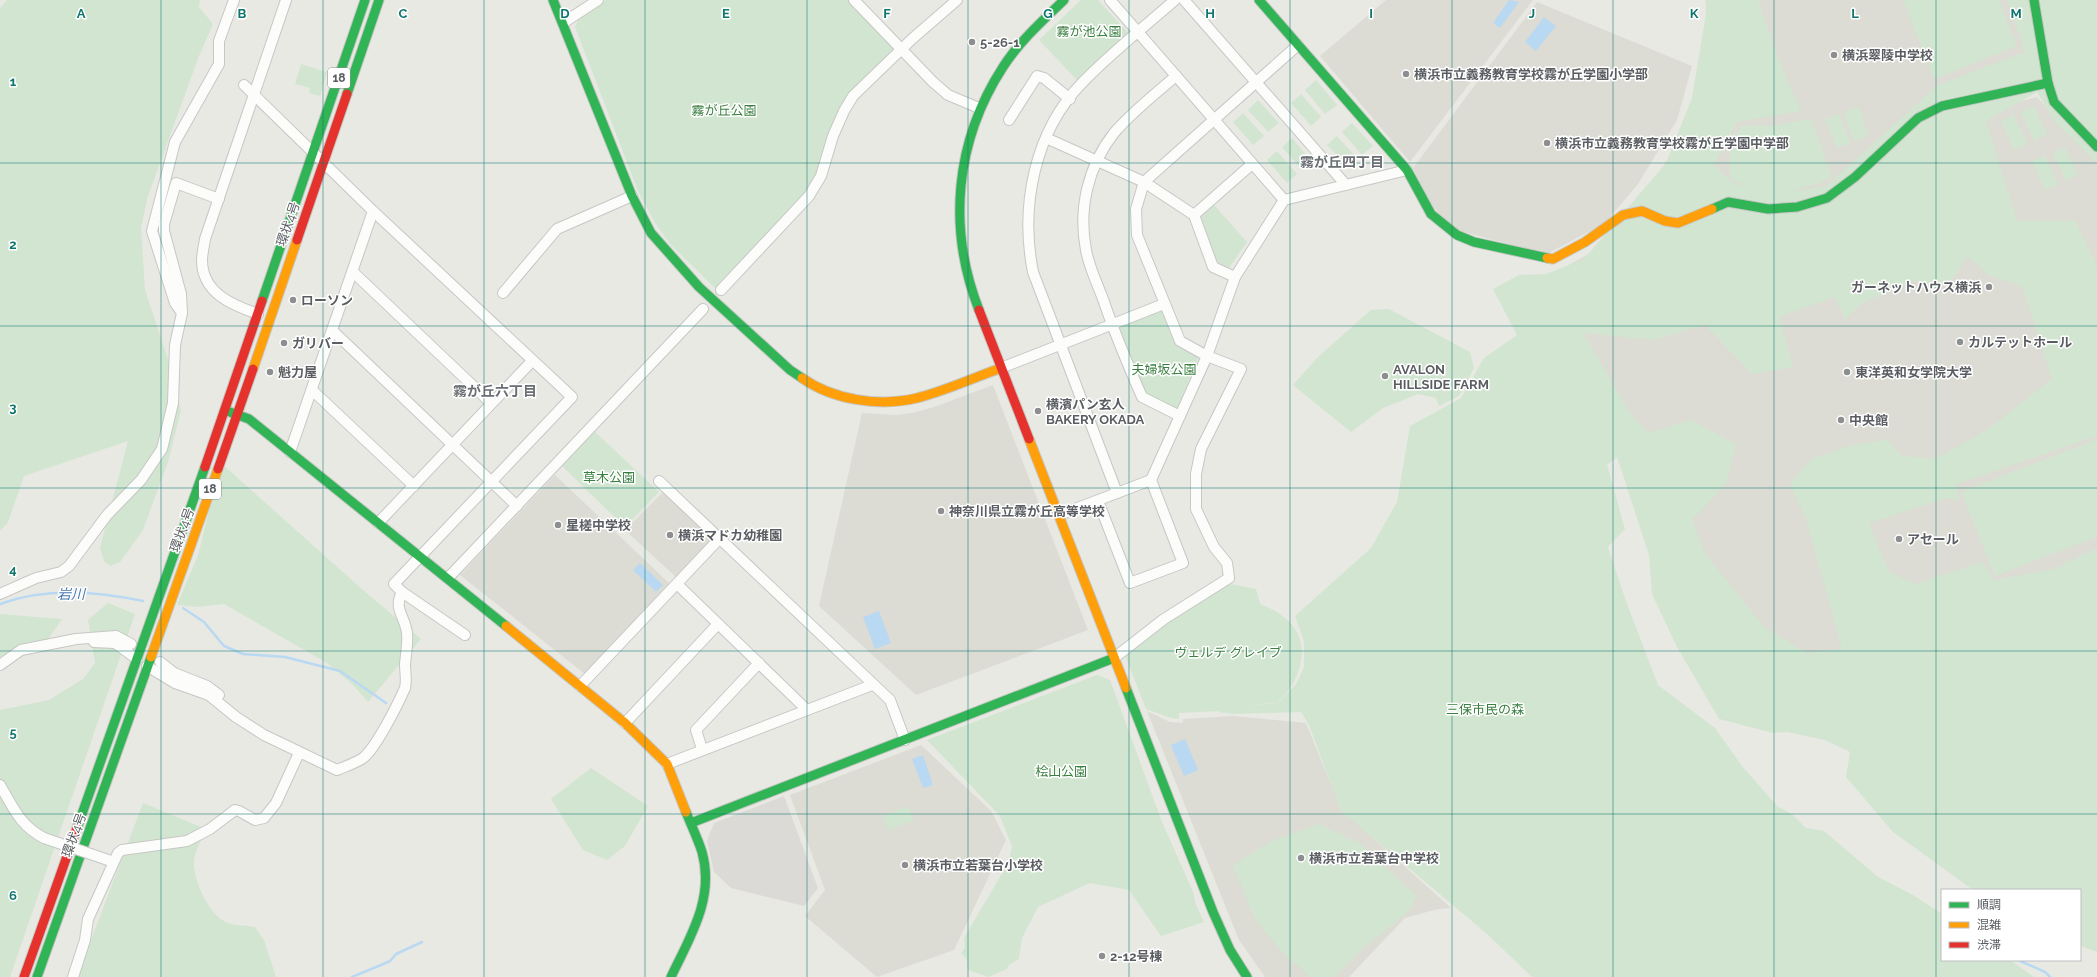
<svg xmlns="http://www.w3.org/2000/svg" width="2097" height="977" font-family="Raleway,'Noto Sans JP',sans-serif">
<style>
.industrial{fill:#dcdad6}
.education{fill:#dcdbd4}
.green{fill:#d2e5d0;fill-rule:evenodd}
.water{fill:#b9d9f2}
.lines{fill:none;stroke-linecap:round;stroke-linejoin:round}
.stream{stroke:#b9d9f2;stroke-width:2.5}
.street-casing{stroke:#c6c7c6;stroke-width:12}
.fast-casing{stroke:#c5c6c4;stroke-width:11}
.slow-casing{stroke:#c5c6c4;stroke-width:11}
.jam-casing{stroke:#c5c6c4;stroke-width:11}
.street{stroke:#fcfcfb;stroke-width:10}
.fast{stroke:#30b455;stroke-width:9}
.slow{stroke:#ff9f0a;stroke-width:9}
.jam{stroke:#e5322d;stroke-width:9}
.street-bridge-casing{stroke:#c6c7c6;stroke-width:12;stroke-linecap:butt}
.street-bridge{stroke:#fcfcfb;stroke-width:10}
.grid{fill:none;stroke:#0f766e;stroke-width:1;stroke-opacity:0.55}
.poi-dot{fill:#8c8e8f;stroke:#fff;stroke-width:1.5}
.labels{text-anchor:middle;dominant-baseline:central;stroke-width:3;stroke-linejoin:round;paint-order:stroke}
.shield{fill:#fff;stroke:#8c8e90;stroke-width:1}
.shield-label{font-size:12px;font-weight:bold;fill:#5a5d61}
.park-label{font-size:13px;fill:#3b7f40;stroke:#fff}
.poi-label{font-size:13px;font-weight:bold;fill:#5a5d61;stroke:#fff;text-anchor:start}
.street-label{font-size:13px;fill:#5a5d61;stroke:#fff}
.neighbourhood-label{font-size:14px;font-weight:bold;fill:#6b6f73;stroke:#fff}
.water-label{font-size:14px;font-style:italic;fill:#4878b1;stroke:#fff}
.grid-label{font-size:13px;text-anchor:middle;font-weight:bold;fill:#0f766e;stroke:#fff;stroke-width:3;stroke-linejoin:round;paint-order:stroke}
</style>
<rect width="100%" height="100%" fill="#e9e9e4"/>
<polygon class="industrial" points="784,796 818,888 804,906 731,888 714,872 707,841 714,823"/>
<g class="education">
<polygon points="1386,0 1533,0 1410,162 1320,56"/>
<polygon points="1706,0 2028,0 2037,48 1815,195 1637,207 1668,159 1698,92 1706,29"/>
<polygon points="1537,2 1692,66 1677,120 1638,184 1605,223 1547,254 1460,231 1440,215 1426,196 1413,168"/>
<polygon points="2037,97 2097,163 2097,617 1972,660 1771,652 1696,564 1551,282 1567,266 1618,237 1772,219 1973,113"/>
<polygon points="993,385 1088,630 916,695 819,606 862,413 896,415 912,413 934,407"/>
<polygon points="555,475 669,583 585,674 460,575"/>
<polygon points="664,491 715,539 677,578 625,530"/>
<polygon points="1147,711 1170,722 1183,723 1183,719 1233,716 1306,723 1341,809 1451,908 1438,909 1405,918 1349,977 1265,977 1239,940"/>
<polygon points="921,745 991,811 1006,840 954,950 877,977 805,916 825,890 790,795"/>
</g>
<g class="green">
<polygon points="7,0 200,0 199,7 213,24 199,56 148,196 141,227 145,290 170,365 181,411 168,462 143,530 120,562 110,566 104,561 100,548 128,441 24,476 8,522 0,531 0,8"/>
<polygon points="606,0 850,0 899,50 850,96 818,170 800,204 717,290 671,245 655,223 638,191 575,27 579,18"/>
<polygon points="1081,0 1098,0 1128,33 1077,80 1039,40"/>
<path d="M1705,0H1758L1778,58L1801,111L1737,122L1714,165L1733,184L1753,186L1734,182L1730,178V144L1742,125L1769,126L1811,119L1832,176L1820,183L1793,190L1797,191L1826,186L1938,85L2025,52L2007,0H2097V163L2055,122L2037,92L1986,121L2017,221H2075L2097,266V436L1957,484L1959,500L1946,498L1869,523L1889,572L1916,584L1982,562L1995,580L2054,569L2097,548V952L2080,946V890H1973L1893,832L1846,777L1850,752L1825,740L1787,732L1773,733L1719,719L1677,647L1652,594L1649,555L1617,457L1607,465L1625,529L1608,547L1626,601L1658,685L1715,728L1742,766L1777,806L1792,814L1806,828L1824,831L1878,877L1913,895L1942,914V960H2010L2034,977H1532L1487,934L1341,811L1309,725L1301,712L1234,714L1217,712L1221,711L1179,713V719L1171,718L1146,709L1125,655L1187,609L1230,584L1256,589L1260,604C1293,616 1311,640 1297,675C1294,683 1287,694 1280,700C1273,705 1253,704 1244,707L1280,701L1296,684L1304,667V642L1295,616L1371,548L1397,502L1410,426L1461,398L1484,358L1517,335L1493,289L1519,275L1546,274L1584,259L1666,163L1692,98L1707,8ZM1970,258L1990,276L2022,286L2052,379L1987,430L1935,459L1902,456L1887,440L1857,444L1812,458L1790,485L1806,519L1842,649L1807,653L1765,628L1706,555L1692,520L1726,484L1736,444L1691,420L1649,433L1632,416L1583,333L1654,340L1705,325L1752,374L1793,367L1779,317L1834,297L1845,319L1862,303L1916,280L1931,290C1947,285 1957,277 1963,261Z"/>
<polygon points="1903,0 1999,0 2017,46 1934,79"/>
<polygon points="301,64 327,72 320,96 309,93 310,88 295,84"/>
<polygon points="1316,80 1337,105 1325,114 1305,90"/>
<polygon points="1301,94 1321,117 1311,126 1291,103"/>
<polygon points="1258,100 1279,123 1268,132 1248,110"/>
<polygon points="1858,106 1869,136 1854,141 1843,112"/>
<polygon points="2034,106 2047,135 2034,141 2021,112"/>
<polygon points="1243,113 1264,136 1253,145 1233,122"/>
<polygon points="1839,114 1850,143 1836,148 1825,119"/>
<polygon points="2014,115 2027,144 2014,150 2001,121"/>
<polygon points="1352,123 1373,146 1362,155 1342,132"/>
<polygon points="1337,136 1356,157 1347,166 1327,145"/>
<polygon points="1292,138 1312,162 1302,170 1282,147"/>
<polygon points="2065,147 2078,175 2066,181 2053,153"/>
<polygon points="1277,151 1297,174 1287,183 1267,160"/>
<polygon points="2045,155 2058,184 2045,190 2032,161"/>
<polygon points="1214,205 1247,242 1229,268 1217,262 1201,216"/>
<polygon points="1161,308 1177,344 1199,356 1177,410 1144,394 1116,326"/>
<polygon points="1389,309 1470,352 1474,368 1459,396 1439,406 1436,398 1418,394 1383,408 1351,432 1293,385 1318,357 1371,310"/>
<polygon points="593,430 659,492 625,527 560,464"/>
<polygon points="2097,439 2097,537 1995,576 1961,492"/>
<polygon points="221,463 363,590 421,639 368,702 351,683 327,663 224,604 196,607 177,605 198,555"/>
<polygon points="108,603 135,614 10,977 0,977 0,710 49,700 83,679 95,663 88,620"/>
<polygon points="0,614 62,619 48,639 31,644 0,659"/>
<polygon points="1097,675 1110,680 1162,822 1194,894 1195,902 1204,922 1161,936 1129,890 1090,883 1038,907 1022,938 1019,959 1009,965 1007,969 988,977 968,970 967,960 961,953 965,947 964,938 1008,863 1012,847 1000,816 927,740"/>
<polygon points="591,768 648,806 625,846 607,860 583,850 551,799"/>
<path d="M143,803L206,829C202,838 195,851 194,861C193,880 210,919 231,924C238,926 247,925 255,927L264,940L276,977H77Z"/>
<polygon points="909,806 914,820 888,831 882,816"/>
<polygon points="1319,824 1359,843 1417,896 1409,911 1361,950 1334,977 1310,977 1280,950 1254,917 1233,865 1271,841"/>
</g>
<g class="water">
<polygon points="1509,0 1519,2 1500,28 1493,23"/>
<polygon points="1544,17 1556,26 1536,51 1525,42"/>
<polygon points="640,563 663,585 656,592 633,570"/>
<polygon points="879,611 891,643 875,649 863,617"/>
<polygon points="1185,739 1198,770 1184,776 1171,745"/>
<polygon points="923,755 933,785 923,788 912,759"/>
</g>
<g class="lines">
<g class="stream">
<path d="M0,604C45,587 97,591 143,601"/>
<polyline points="183,608 204,622 224,646 243,654 285,657 340,671 386,703"/>
<polyline points="2018,960 2045,972 2050,977"/>
<polyline points="352,977 381,965 390,961 396,954 422,942"/>
</g>
<defs>
<g id="street">
<polyline points="854,0 933,82 948,95 979,108"/>
<polyline points="1110,0 1284,200"/>
<polyline points="1184,0 1346,185"/>
<polyline points="563,23 598,0"/>
<path d="M1176,76C1155,94 1132,112 1114,133C1088,166 1078,209 1086,250C1089,267 1097,283 1103,299C1114,332 1128,365 1142,397L1180,416"/>
<polyline points="244,85 373,211 572,397 394,584 402,592 465,635"/>
<polyline points="1009,120 1037,76 1044,78 1070,99"/>
<polyline points="1046,138 1144,182 1194,215"/>
<polyline points="353,272 491,403"/>
<polyline points="1235,277 1213,267 1194,215 1252,164"/>
<polyline points="721,290 809,196 821,176 833,136 844,111 853,96 912,39 957,0"/>
<polyline points="503,293 557,229 632,196"/>
<polyline points="182,313 181,294 164,231 164,224 176,183 219,199"/>
<path d="M258,314C232,305 202,293 202,260C202,254 204,246 205,239L286,0"/>
<polyline points="333,331 517,506"/>
<polyline points="1001,368 1164,304"/>
<polyline points="312,390 414,486"/>
<polyline points="290,452 373,211"/>
<polyline points="659,481 890,700 905,740"/>
<path d="M1117,493L1033,272C1020,207 1034,132 1082,83C1111,53 1144,27 1175,0"/>
<polyline points="1098,501 1130,583 1183,563 1151,480 1207,356 1235,277 1284,200 1407,170"/>
<polyline points="1059,515 1151,480"/>
<polyline points="378,523 532,361"/>
<polyline points="448,578 703,309"/>
<polyline points="678,585 807,710"/>
<polyline points="0,594 36,578 61,572 69,566 107,515 141,480 162,449 173,403 175,345 182,313 175,303 152,231 175,142 219,64 219,41 234,0"/>
<polyline points="94,642 115,643 137,659"/>
<polyline points="1114,658 1164,619 1229,578 1227,563 1214,547 1196,509 1196,474 1201,449 1241,369 1207,356 1180,341 1137,235 1136,209 1144,182 1298,45"/>
<polyline points="160,662 174,673 207,686 219,695"/>
<polyline points="0,665 21,650 76,639 116,636 131,644"/>
<path d="M147,666L175,683L209,695L236,717L264,735L337,770C346,766 356,763 363,758C376,748 398,704 405,688C407,680 405,672 405,664C406,653 408,643 407,633C405,616 393,609 402,592"/>
<polyline points="580,686 720,538"/>
<polyline points="625,723 718,624"/>
<polyline points="702,749 696,730 759,663"/>
<polyline points="667,764 872,685"/>
<path d="M0,785C13,807 20,826 44,838"/>
<polyline points="73,977 85,940 88,919 118,853 122,850 187,841 210,829 235,810 239,811 255,820 264,818 276,803 299,753"/>
</g>
<g id="fast">
<polyline points="553,0 632,196 651,233 699,287 790,370 802,378"/>
<polyline points="1259,0 1407,170 1431,214 1457,235 1474,242 1547,258"/>
<polyline points="2034,0 2048,83 2054,102 2097,147"/>
<polyline points="347,94 379,0"/>
<polyline points="1712,209 1728,202 1768,209 1797,207 1827,198 1855,177 1918,118 1942,106 2048,83"/>
<polyline points="262,301 365,0"/>
<path d="M979,310C947,228 955,141 1003,67C1019,42 1042,21 1064,0"/>
<polyline points="227,411 249,419 506,626"/>
<polyline points="1126,688 1213,912 1230,950 1247,977"/>
<polyline points="691,823 1114,658"/>
<polyline points="77,828 205,467"/>
<polyline points="37,977 151,657"/>
<path d="M671,977C690,937 715,898 702,852C698,839 691,825 686,812"/>
</g>
<g id="slow">
<polyline points="1547,258 1553,259 1585,242 1623,215 1642,211 1665,221 1678,223 1712,209"/>
<polyline points="253,369 297,240"/>
<path d="M802,378C833,400 879,407 917,398C945,391 973,378 1001,368"/>
<polyline points="1029,439 1126,688"/>
<polyline points="506,626 625,723 667,764 686,812"/>
<polyline points="151,657 218,469"/>
</g>
<g id="jam">
<polyline points="297,240 347,94"/>
<polyline points="979,310 1029,439"/>
<polyline points="205,467 262,301"/>
<polyline points="218,469 253,369"/>
<polyline points="24,977 77,828"/>
</g>
</defs>
<use href="#street" class="street-casing"/>
<use href="#fast" class="fast-casing"/>
<use href="#slow" class="slow-casing"/>
<use href="#jam" class="jam-casing"/>
<use href="#street" class="street"/>
<use href="#fast" class="fast"/>
<use href="#slow" class="slow"/>
<use href="#jam" class="jam"/>
<defs>
<polyline id="street-bridge" points="44,838 108,860"/>
</defs>
<use href="#street-bridge" class="street-bridge-casing"/>
<use href="#street-bridge" class="street-bridge"/>
</g>
<path class="grid" d="M161,0V977M323,0V977M484,0V977M645,0V977M807,0V977M968,0V977M1129,0V977M1290,0V977M1452,0V977M1613,0V977M1774,0V977M1936,0V977M0,163H2097M0,326H2097M0,488H2097M0,651H2097M0,814H2097"/>
<g class="poi-dot">
<circle cx="972" cy="42" r="4"/>
<circle cx="1834" cy="55" r="4"/>
<circle cx="1406" cy="74" r="4"/>
<circle cx="1547" cy="143" r="4"/>
<circle cx="1989" cy="287" r="4"/>
<circle cx="293" cy="300" r="4"/>
<circle cx="1960" cy="342" r="4"/>
<circle cx="284" cy="343" r="4"/>
<circle cx="270" cy="372" r="4"/>
<circle cx="1847" cy="372" r="4"/>
<circle cx="1385" cy="376" r="4"/>
<circle cx="1038" cy="411" r="4"/>
<circle cx="1841" cy="420" r="4"/>
<circle cx="941" cy="511" r="4"/>
<circle cx="558" cy="525" r="4"/>
<circle cx="670" cy="535" r="4"/>
<circle cx="1899" cy="539" r="4"/>
<circle cx="1301" cy="858" r="4"/>
<circle cx="905" cy="865" r="4"/>
<circle cx="1102" cy="956" r="4"/>
</g>
<g class="labels">
<g class="shield">
<rect x="328" y="68" width="22" height="20" rx="3"/>
<rect x="199" y="479" width="22" height="20" rx="3"/>
</g>
<g class="shield-label">
<text x="339" y="78">18</text>
<text x="210" y="489">18</text>
</g>
<g class="park-label">
<text x="1089" y="31">霧が池公園</text>
<text x="724" y="110">霧が丘公園</text>
<text x="1164" y="369">夫婦坂公園</text>
<text x="609" y="477">草木公園</text>
<text x="1228" y="652">ヴェルデ グレイブ</text>
<text x="1485" y="709">三保市民の森</text>
<text x="1061" y="771">桧山公園</text>
</g>
<g class="poi-label">
<text x="980" y="42">5-26-1</text>
<text x="1842" y="55">横浜翠陵中学校</text>
<text x="1414" y="74">横浜市立義務教育学校霧が丘学園小学部</text>
<text x="1555" y="143">横浜市立義務教育学校霧が丘学園中学部</text>
<text x="1981" y="287" text-anchor="end">ガーネットハウス横浜</text>
<text x="301" y="300">ローソン</text>
<text x="1968" y="342">カルテットホール</text>
<text x="292" y="343">ガリバー</text>
<text x="1393" y="369">AVALON<tspan x="1393" dy="15">HILLSIDE FARM</tspan></text>
<text x="278" y="372">魁力屋</text>
<text x="1855" y="372">東洋英和女学院大学</text>
<text x="1046" y="404">横濱パン玄人<tspan x="1046" dy="15">BAKERY OKADA</tspan></text>
<text x="1849" y="420">中央館</text>
<text x="949" y="511">神奈川県立霧が丘高等学校</text>
<text x="566" y="525">星槎中学校</text>
<text x="678" y="535">横浜マドカ幼稚園</text>
<text x="1907" y="539">アセール</text>
<text x="1309" y="858">横浜市立若葉台中学校</text>
<text x="913" y="865">横浜市立若葉台小学校</text>
<text x="1110" y="956">2-12号棟</text>
</g>
<g class="street-label">
<text transform="translate(288 224) rotate(-71)">環状4号</text>
<text transform="translate(182 530) rotate(-70)">環状4号</text>
<text transform="translate(74 835) rotate(-70)">環状4号</text>
</g>
<g class="neighbourhood-label">
<text x="1342" y="162">霧が丘四丁目</text>
<text x="495" y="391">霧が丘六丁目</text>
</g>
<g class="water-label">
<text x="71" y="594">岩川</text>
</g>
</g>
<g class="grid-label">
<text x="81" y="18">A</text>
<text x="242" y="18">B</text>
<text x="403" y="18">C</text>
<text x="565" y="18">D</text>
<text x="726" y="18">E</text>
<text x="887" y="18">F</text>
<text x="1048" y="18">G</text>
<text x="1210" y="18">H</text>
<text x="1371" y="18">I</text>
<text x="1532" y="18">J</text>
<text x="1694" y="18">K</text>
<text x="1855" y="18">L</text>
<text x="2016" y="18">M</text>
<text x="13" y="86">1</text>
<text x="13" y="249">2</text>
<text x="13" y="412">3</text>
<text x="13" y="574">4</text>
<text x="13" y="737">5</text>
<text x="13" y="900">6</text>
</g>
<rect x="1941" y="889" width="140" height="72" fill="#ffffff" stroke="#bdbec0"/>
<rect x="1949" y="902" width="20" height="6" fill="#30b455" stroke="#bdbec0"/>
<text x="1977" y="909" font-size="12" fill="#5a5d61">順調</text>
<rect x="1949" y="922" width="20" height="6" fill="#ff9f0a" stroke="#bdbec0"/>
<text x="1977" y="929" font-size="12" fill="#5a5d61">混雑</text>
<rect x="1949" y="942" width="20" height="6" fill="#e5322d" stroke="#bdbec0"/>
<text x="1977" y="949" font-size="12" fill="#5a5d61">渋滞</text>
</svg>
